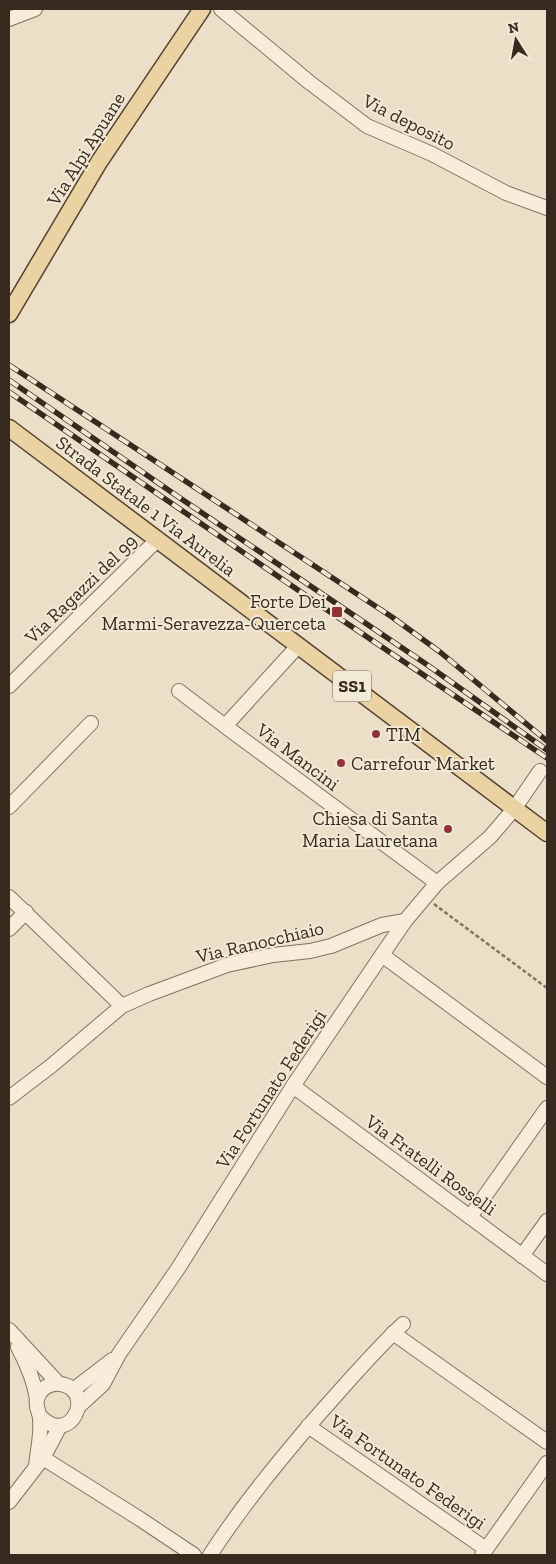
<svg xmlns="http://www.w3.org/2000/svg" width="556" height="1564" font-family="'Zilla Slab',serif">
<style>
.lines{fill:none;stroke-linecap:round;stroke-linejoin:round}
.minor-casing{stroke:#86725e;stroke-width:16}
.major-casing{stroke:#544031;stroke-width:19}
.path{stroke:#86725e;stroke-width:2.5;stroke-dasharray:4 2.5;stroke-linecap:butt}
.minor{stroke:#f7edda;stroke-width:14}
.major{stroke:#ebd2a2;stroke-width:16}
.rail-casing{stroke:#372b20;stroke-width:5.5}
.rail{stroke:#f3ead6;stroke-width:4;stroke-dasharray:11;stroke-linecap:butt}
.poi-dot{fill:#903236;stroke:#f3ead6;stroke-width:2}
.labels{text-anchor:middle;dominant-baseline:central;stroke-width:4;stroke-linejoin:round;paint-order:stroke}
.shield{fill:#f3ead6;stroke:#6f6457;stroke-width:1}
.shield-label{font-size:18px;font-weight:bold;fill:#372b20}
.street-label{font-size:19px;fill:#372b20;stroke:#f3ead6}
.poi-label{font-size:19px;fill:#372b20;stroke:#f3ead6;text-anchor:end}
</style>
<rect width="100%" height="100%" fill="#ebdfc7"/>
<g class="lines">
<defs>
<g id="minor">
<polyline points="221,9 309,82 367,126 432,154 506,193 547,208"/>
<polyline points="9,19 35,9"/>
<polyline points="298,646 225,726 437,883"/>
<polyline points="9,686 158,539"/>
<polyline points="179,691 225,726"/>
<polyline points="9,807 91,723"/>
<polyline points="9,897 122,1006"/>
<polyline points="9,929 26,912"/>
<polyline points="382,955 547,1077"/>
<polyline points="293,1086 547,1274"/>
<polyline points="9,1098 51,1066 122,1006 149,994 227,965 273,955 310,951 331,946 382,925 405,921"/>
<polyline points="470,1217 547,1108"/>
<polyline points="522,1256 547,1221"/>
<polyline points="9,1330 58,1383"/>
<polyline points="393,1333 547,1442"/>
<path d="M18,1347C27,1364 34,1380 37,1399"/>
<polyline points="73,1390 112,1360"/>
<polyline points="79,1406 103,1384 119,1354 177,1270 293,1086 405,921 437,883 490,837 514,809 540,771"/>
<polyline points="308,1426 486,1549"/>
<polyline points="43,1458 140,1519 194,1555"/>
<path d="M36,1467C37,1452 42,1434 40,1418C39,1411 35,1406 37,1399C38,1395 40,1392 43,1389C48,1385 54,1383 60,1384C97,1389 71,1449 40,1416"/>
<polyline points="9,1502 43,1458 60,1426"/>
<path d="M210,1555C243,1504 280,1459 320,1413C347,1383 374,1351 403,1324"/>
<polyline points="482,1555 547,1463"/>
</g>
<g id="major">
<polyline points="9,314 99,162 202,9"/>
<polyline points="9,428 547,833"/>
</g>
</defs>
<use href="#minor" class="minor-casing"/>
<use href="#major" class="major-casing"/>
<polyline class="path" points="434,904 547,988"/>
<use href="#minor" class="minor"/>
<use href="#major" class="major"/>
<defs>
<g id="rail">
<polyline points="9,365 392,617 440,652 547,741"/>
<polyline points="9,380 180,498 426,664 547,750"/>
<polyline points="9,392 333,614 547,758"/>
</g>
</defs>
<use href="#rail" class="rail-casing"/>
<use href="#rail" class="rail"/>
</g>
<g class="poi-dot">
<rect x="331" y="606" width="12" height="12" rx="2.5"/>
<circle cx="376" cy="734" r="5"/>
<circle cx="341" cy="763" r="5"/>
<circle cx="448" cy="829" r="5"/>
</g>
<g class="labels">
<rect class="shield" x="333" y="670.5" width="38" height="31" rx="4"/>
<g class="shield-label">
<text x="352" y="686">SS1</text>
</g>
<g class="street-label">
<text transform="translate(409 122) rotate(27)">Via deposito</text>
<text transform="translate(86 149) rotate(-58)">Via Alpi Apuane</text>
<text transform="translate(146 506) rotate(37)">Strada Statale 1 Via Aurelia</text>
<text transform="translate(81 589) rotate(-44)">Via Ragazzi del 99</text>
<text transform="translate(298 757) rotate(37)">Via Mancini</text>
<text transform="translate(260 942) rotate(-13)">Via Ranocchiaio</text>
<text transform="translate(271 1089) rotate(-57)">Via Fortunato Federigi</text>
<text transform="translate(431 1165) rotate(36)">Via Fratelli Rosselli</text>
<text transform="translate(408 1472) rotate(35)">Via Fortunato Federigi</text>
</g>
<g class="poi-label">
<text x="326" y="601">Forte Dei<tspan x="326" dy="22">Marmi-Seravezza-Querceta</tspan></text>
<text x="386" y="734" text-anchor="start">TIM</text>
<text x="351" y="763" text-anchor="start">Carrefour Market</text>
<text x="438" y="818">Chiesa di Santa<tspan x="438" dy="22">Maria Lauretana</tspan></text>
</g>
</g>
<rect width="556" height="1564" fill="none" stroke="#372b20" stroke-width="20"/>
<g transform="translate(516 40) rotate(349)" stroke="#f3ead6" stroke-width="4" paint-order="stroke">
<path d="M0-4L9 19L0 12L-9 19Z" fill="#372b20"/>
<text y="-8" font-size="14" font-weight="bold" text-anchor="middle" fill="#372b20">N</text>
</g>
</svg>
